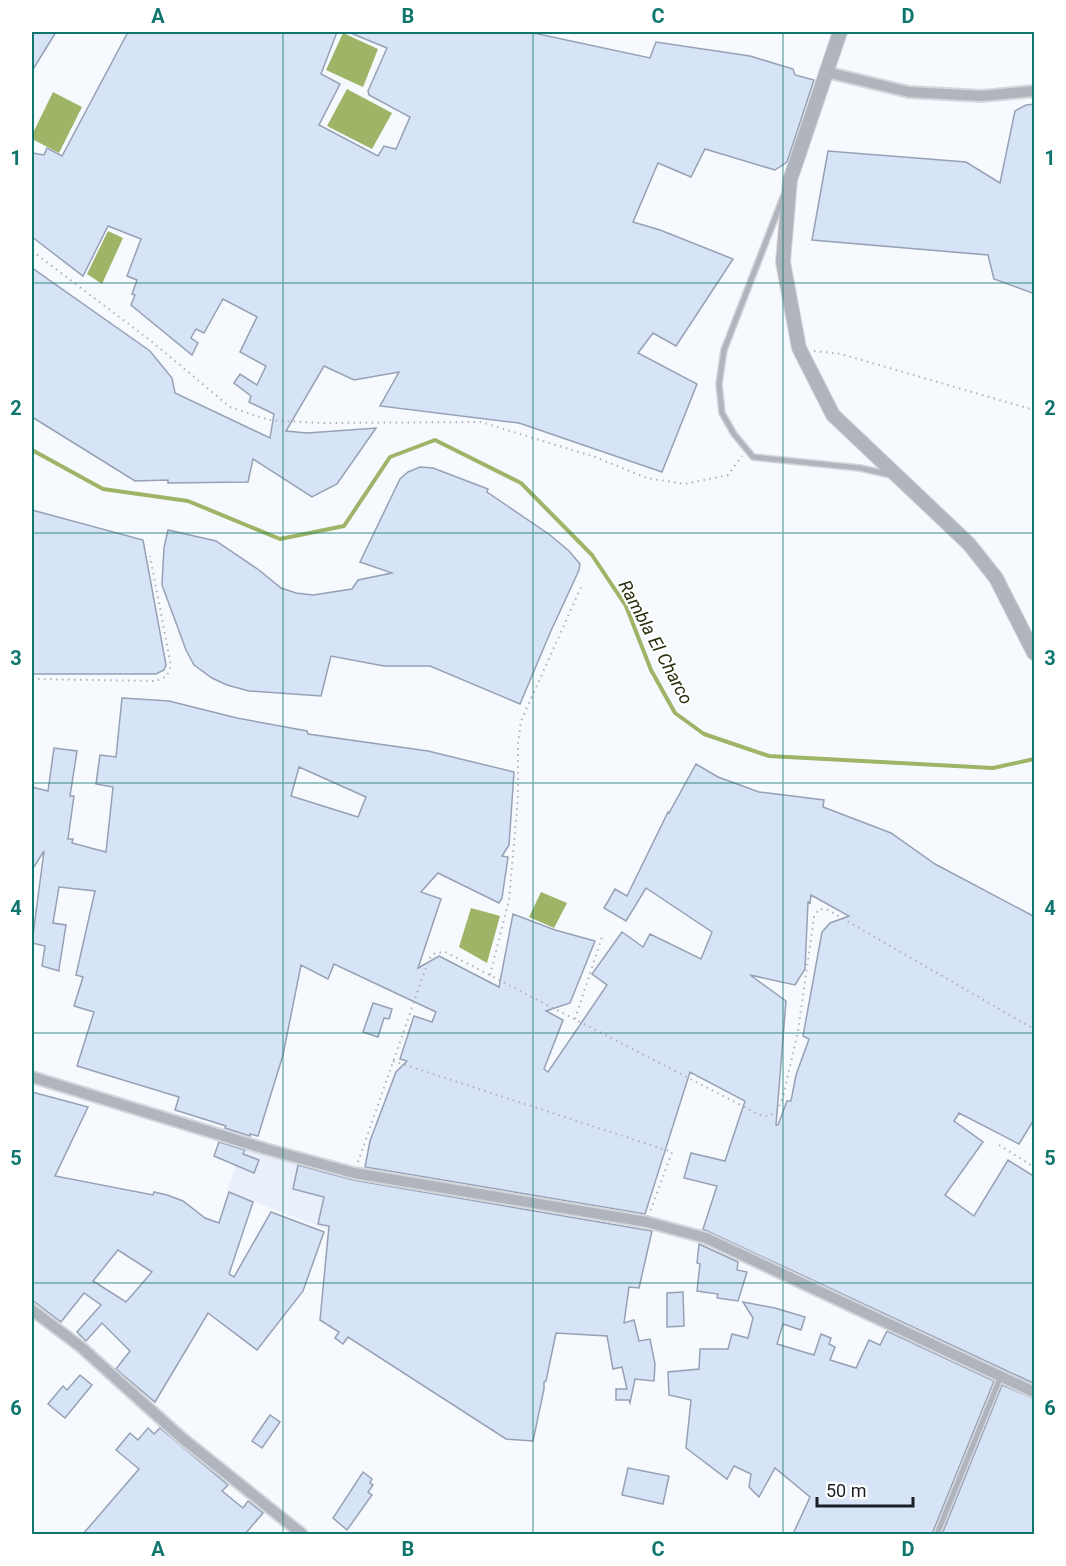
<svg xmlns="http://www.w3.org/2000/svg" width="1066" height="1566" font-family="Roboto,sans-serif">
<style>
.built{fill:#e9f0fb}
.water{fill:#9eb466}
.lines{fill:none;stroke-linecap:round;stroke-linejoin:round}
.stream{stroke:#9eb466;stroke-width:4}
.building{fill:#d7e3f7;stroke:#96a1b5;stroke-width:1.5;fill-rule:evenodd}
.service-casing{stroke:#d3d6db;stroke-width:8}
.minor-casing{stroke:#d3d6db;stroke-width:14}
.tertiary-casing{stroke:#d3d6db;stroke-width:16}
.path{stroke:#afb2b7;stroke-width:2;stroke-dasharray:1.5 4.5;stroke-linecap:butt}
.service{stroke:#afb4bd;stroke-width:5}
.minor{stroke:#afb4bd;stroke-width:10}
.tertiary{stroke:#afb4bd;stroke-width:14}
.grid{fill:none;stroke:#0f766e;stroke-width:1.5;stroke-opacity:0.55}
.labels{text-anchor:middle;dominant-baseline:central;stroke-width:4.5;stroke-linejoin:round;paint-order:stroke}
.water-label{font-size:18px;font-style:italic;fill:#27300e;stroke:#fff}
.neatline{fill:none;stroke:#0f766e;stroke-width:2}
.grid-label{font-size:20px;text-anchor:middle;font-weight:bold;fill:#0f766e}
</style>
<rect width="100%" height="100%" fill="#f6f9fd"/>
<polygon class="built" points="242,1147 349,1180 340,1235 227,1191"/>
<g class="water">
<polygon points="343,33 378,49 363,87 326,70"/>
<polygon points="347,89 392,113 372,149 327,126"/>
<polygon points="53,92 82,107 59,153 32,139 32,135"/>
<polygon points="108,231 123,238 102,284 87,274"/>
<polygon points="541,892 567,903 554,928 529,917"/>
<polygon points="471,908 500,916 487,963 459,947"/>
</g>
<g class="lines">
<polyline class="stream" points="32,450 103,489 188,501 280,539 344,526 390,457 435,440 521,483 592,555 626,606 651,670 675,713 704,734 769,756 993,768 1034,759"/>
</g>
<g class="building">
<polygon points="32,32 56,32 32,71"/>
<polygon points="128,32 337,32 321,74 340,84 319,125 378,156 384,146 396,149 410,117 369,95 368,91 387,48 348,32 529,32 650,58 656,42 750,56 793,69 795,75 814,80 787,162 775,170 705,149 691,177 658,163 633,222 660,230 733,259 676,346 653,333 638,353 697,384 662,472 519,423 380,406 399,372 354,380 324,366 286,431 307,433 376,428 337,484 312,497 253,459 248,482 168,483 168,480 135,481 32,417 32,268 150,351 172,378 175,393 270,438 274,414 249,402 251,396 234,383 240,374 257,385 266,366 240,352 257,317 223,299 204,333 196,329 191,338 198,343 192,355 131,305 135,295 132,294 137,280 127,276 141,239 108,226 83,276 32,237 32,153 44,155 47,148 62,156"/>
<polygon points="1035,104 1035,294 994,279 988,255 812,240 828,151 966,162 1000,183 1015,111 1026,105"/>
<polygon points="420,467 433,468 488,489 487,492 550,535 569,551 580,564 579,570 550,633 520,704 430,666 384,666 331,656 321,696 249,691 227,685 212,678 194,665 186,650 162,585 164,548 168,530 216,541 259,570 281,588 296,593 313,595 352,589 358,580 392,573 360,562 400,479 408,472"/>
<polygon points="32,510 143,540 166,665 164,670 156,674 32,674"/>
<path d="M122,698L169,701L237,718L307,731L308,734L428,751L514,772L509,845L502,856L508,857L502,898L499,903L438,873L421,892L441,899L418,968L439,956L441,957L499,987L513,914L555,930L595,941L570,1003L546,1011L563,1020L544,1069L548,1072L607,985L592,974L622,932L643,947L650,934L701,959L712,932L646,888L626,921L604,908L615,889L627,896L668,812L669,813L696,764L718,777L759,792L824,800L823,807L891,833L935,864L1035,917V1118L1019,1144L959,1113L954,1121L983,1142L945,1195L974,1216L1008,1160L1035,1177V1384L703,1229L717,1186L684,1178L691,1153L725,1161L745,1101L690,1072L645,1214L365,1167L370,1141L396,1072L407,1061L400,1059L414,1016L432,1022L436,1012L334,964L328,979L301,965L283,1055L258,1136L250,1134V1136L225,1128L226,1126L175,1110L179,1097L77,1066L94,1012L74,1006L83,977L76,975L95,891L59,887L53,923L66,925L59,969V971L42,966L45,946L32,943L44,851L32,870V787L48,791L54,748L77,751L70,796H74L68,839H73L72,843L106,852L113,787L96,784L100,755L116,757ZM299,767L366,797L358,817L291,796ZM811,895L849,916L830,923L822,932L803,1036L809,1039L796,1075L791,1101H787L778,1125H776L786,1001L750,975L795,985L805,969L808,902L810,903Z"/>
<polygon points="373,1003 392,1009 389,1019 384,1018 378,1037 363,1032"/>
<path d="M32,1092L88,1107L55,1176L153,1195L154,1192L167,1195L183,1201L205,1218L219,1223L229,1192L253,1202L229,1274L234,1277L271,1212L324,1232L303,1291L257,1350L208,1313L155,1402L116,1369L130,1351L102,1323L86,1341L77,1332L101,1305L84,1293L61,1322L32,1300ZM118,1250L152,1272L126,1302L93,1281Z"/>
<polygon points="219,1142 245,1150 243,1154 259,1160 254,1173 214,1156"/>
<polygon points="298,1165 353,1180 652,1231 639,1288 629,1287 624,1323 634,1320 639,1341 650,1339 655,1364 654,1381 635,1379 630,1403 629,1400 616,1400 616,1389 627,1389 622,1367 613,1369 607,1336 556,1333 546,1381 544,1382 544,1389 533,1441 506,1439 348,1337 343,1344 335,1338 339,1332 320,1320 329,1226 318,1224 324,1197 293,1189"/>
<polygon points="699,1244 738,1262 737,1270 747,1272 738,1301 717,1298 718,1294 697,1291 700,1264 697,1263"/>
<polygon points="683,1292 684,1326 667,1327 667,1293"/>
<polygon points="743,1302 775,1308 805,1317 801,1330 783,1324 777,1344 814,1355 821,1334 831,1338 829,1344 835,1347 830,1360 856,1368 869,1340 880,1345 887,1331 994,1381 932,1534 793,1534 810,1497 775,1468 759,1497 749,1487 751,1474 734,1466 727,1479 686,1448 691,1400 669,1395 668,1372 699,1369 700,1349 728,1349 732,1334 748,1338 753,1318"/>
<polygon points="80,1375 92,1385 65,1418 48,1404 63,1386 67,1390"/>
<polygon points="1002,1385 1035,1399 1035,1534 942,1534"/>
<polygon points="270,1415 280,1422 262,1448 252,1441"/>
<polygon points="148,1428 154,1434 160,1428 228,1485 222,1491 243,1508 248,1501 263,1513 245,1534 83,1534 139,1469 116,1450 130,1433 138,1440"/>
<polygon points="628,1468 669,1476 663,1504 622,1495"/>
<polygon points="363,1472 372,1479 370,1483 373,1485 368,1492 372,1495 347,1530 333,1518"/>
</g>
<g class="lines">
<defs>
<g id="service">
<polyline points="784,195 724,350 719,384 722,413 734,434 753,457 860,468 891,475"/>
<polyline points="937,1534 1001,1376"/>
</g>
<g id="minor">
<polyline points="826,72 909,92 982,96 1034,91"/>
<polyline points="32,1077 266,1149 354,1173 647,1222 706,1238 1034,1392"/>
<polyline points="32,1310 81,1347 182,1438 302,1534"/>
</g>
<polyline id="tertiary" points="840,32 790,180 783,262 799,348 833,415 969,544 996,578 1034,653"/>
</defs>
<use href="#service" class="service-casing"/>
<use href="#minor" class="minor-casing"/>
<use href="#tertiary" class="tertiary-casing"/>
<g class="path">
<polyline points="32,251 151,341 230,407 269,420 320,423 481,422 595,457 647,478 685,484 728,475 742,456"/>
<polyline points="814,351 841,354 1034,410"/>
<polyline points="32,679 156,681 167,676 171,666 150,556"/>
<polyline points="490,975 509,900 518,797 518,744 521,721 582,585"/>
<polyline points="575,1019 602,937"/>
<polyline points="393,1061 672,1152 650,1212"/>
<polyline points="999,1145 1034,1167"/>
<polyline points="358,1162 429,959 435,953 445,952 760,1115 769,1116 777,1111 783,1097 798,1031 814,917 819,909 828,910 1034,1029"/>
</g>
<use href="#service" class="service"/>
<use href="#minor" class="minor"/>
<use href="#tertiary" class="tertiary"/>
</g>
<path class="grid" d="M283,32V1534M533,32V1534M783,32V1534M32,283H1034M32,533H1034M32,783H1034M32,1033H1034M32,1283H1034"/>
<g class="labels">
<g class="water-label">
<text transform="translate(656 642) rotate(62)">Rambla El Charco</text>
</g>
</g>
<rect width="1066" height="1566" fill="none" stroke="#ffffff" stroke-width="66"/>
<path d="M817 1497v9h96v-9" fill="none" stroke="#1a1f26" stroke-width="3"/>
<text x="826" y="1497" font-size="18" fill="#1a1f26" stroke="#ffffff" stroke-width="4.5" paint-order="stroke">50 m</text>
<rect x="33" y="33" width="1000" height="1500" class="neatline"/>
<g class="grid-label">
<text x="158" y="23">A</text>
<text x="408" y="23">B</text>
<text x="658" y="23">C</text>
<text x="908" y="23">D</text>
<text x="16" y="165">1</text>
<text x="1050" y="165">1</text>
<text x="16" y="415">2</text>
<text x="1050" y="415">2</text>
<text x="16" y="665">3</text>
<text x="1050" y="665">3</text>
<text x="16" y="915">4</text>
<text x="1050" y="915">4</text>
<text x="16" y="1165">5</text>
<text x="1050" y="1165">5</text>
<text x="16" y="1415">6</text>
<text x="1050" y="1415">6</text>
<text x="158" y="1556">A</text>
<text x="408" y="1556">B</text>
<text x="658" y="1556">C</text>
<text x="908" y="1556">D</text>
</g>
</svg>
